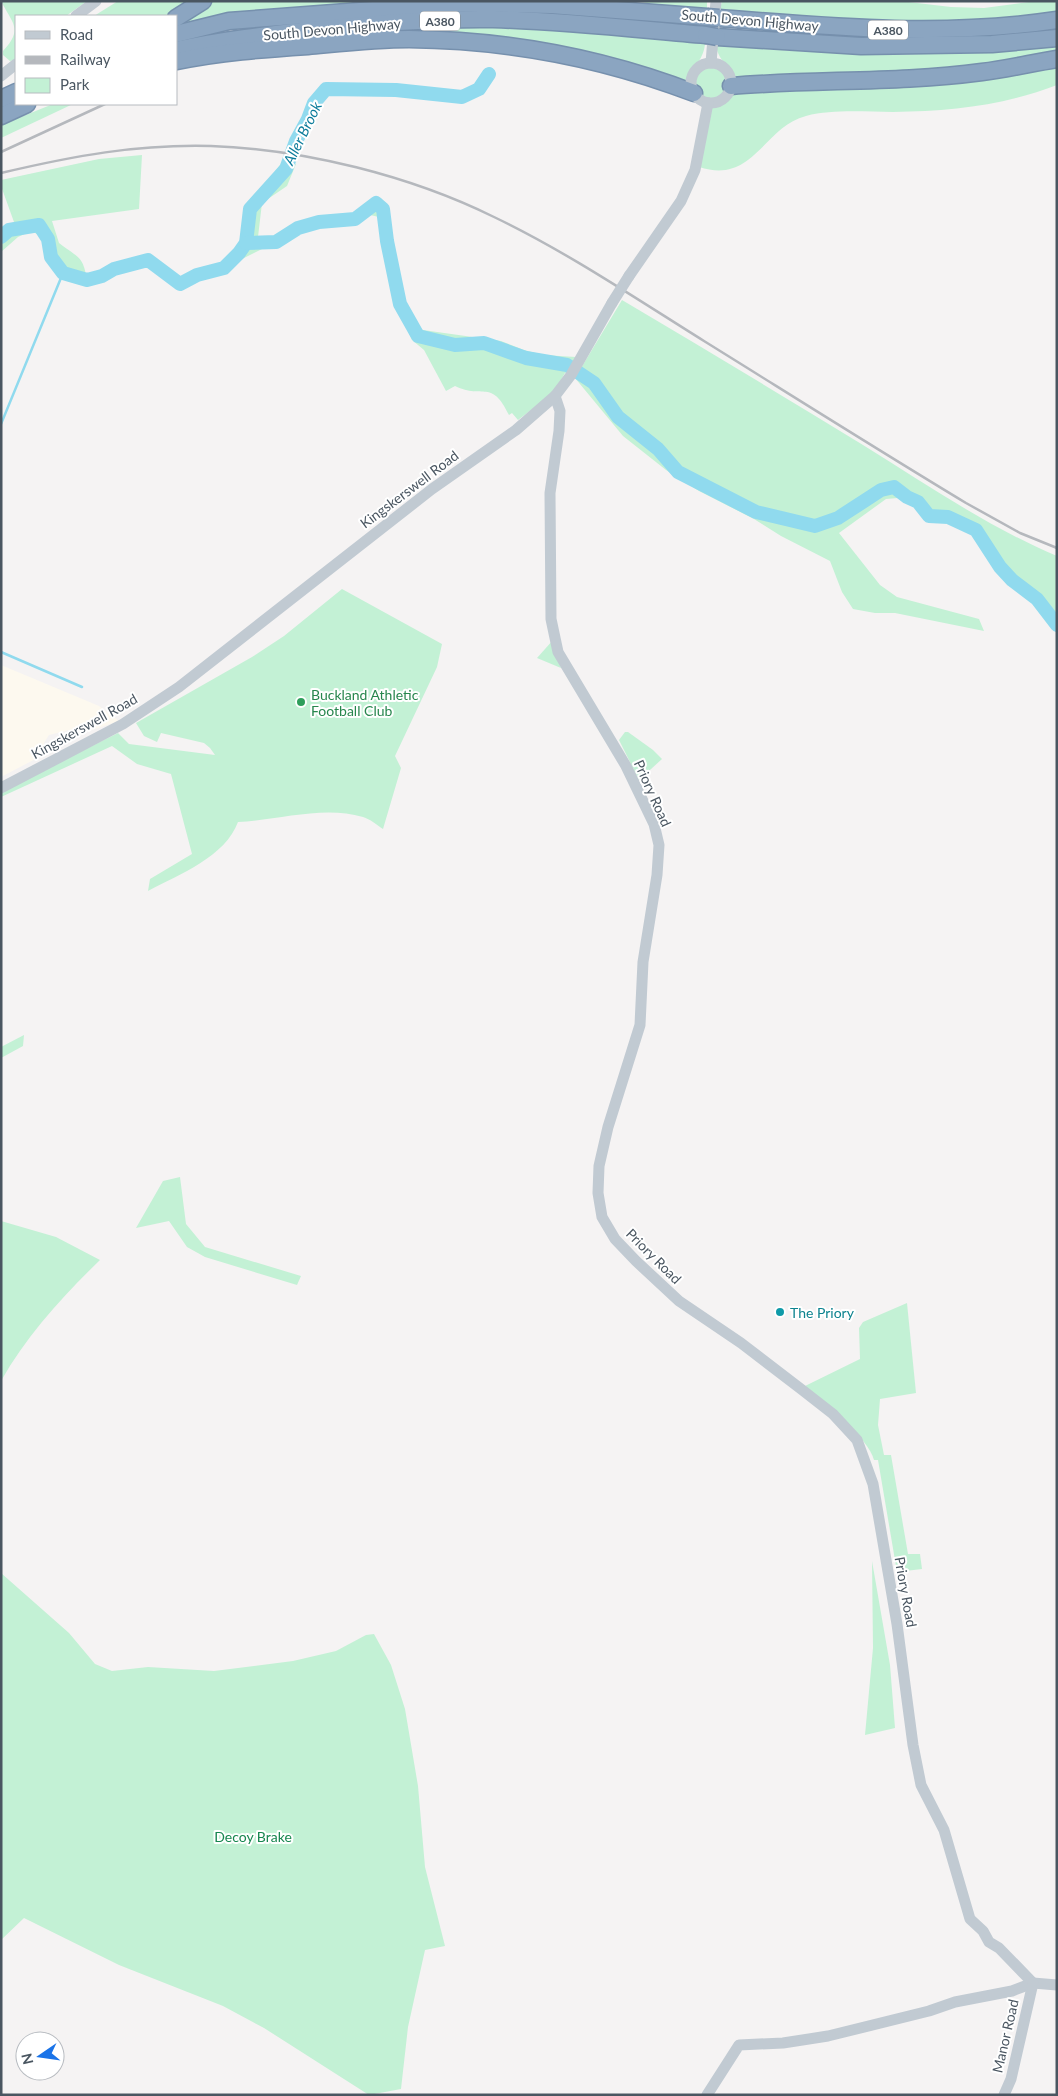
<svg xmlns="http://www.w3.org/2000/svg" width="1058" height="2096" font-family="Lato,sans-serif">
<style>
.commercial{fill:#fdf9ef}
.green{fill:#c3f1d5}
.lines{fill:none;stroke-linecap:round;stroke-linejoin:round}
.stream{stroke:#90daee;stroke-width:2.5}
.river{stroke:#90daee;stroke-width:14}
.highway-casing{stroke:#7690ad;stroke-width:19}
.minor{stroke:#c1cad2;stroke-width:11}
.highway{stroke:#8ba5c1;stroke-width:16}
.rail{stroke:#b5b8bd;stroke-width:2.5}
.highway-bridge-casing{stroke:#7690ad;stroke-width:19;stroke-linecap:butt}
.minor-bridge{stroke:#c1cad2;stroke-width:11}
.highway-bridge{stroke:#8ba5c1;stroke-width:16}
.leisure-dot{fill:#2e9e5b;stroke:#fff;stroke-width:2}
.culture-dot{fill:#0f9aa8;stroke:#fff;stroke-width:2}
.labels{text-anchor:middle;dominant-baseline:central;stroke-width:4;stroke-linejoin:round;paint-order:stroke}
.shield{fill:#fff;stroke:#808990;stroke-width:1}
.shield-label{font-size:12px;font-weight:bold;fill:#4a5661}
.street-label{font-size:14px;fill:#4a5661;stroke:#fff}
.leisure-label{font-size:14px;fill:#27864d;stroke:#fff;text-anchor:start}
.culture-label{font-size:14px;fill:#0d838f;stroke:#fff;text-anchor:start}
.park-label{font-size:14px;fill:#17864f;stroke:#fff}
.water-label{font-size:15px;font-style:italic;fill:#0c7c9b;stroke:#fff}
</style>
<rect width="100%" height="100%" fill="#f5f3f3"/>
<polygon class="commercial" points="1,665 99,706 119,721 77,735 69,730 49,735 44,743 45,754 1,777"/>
<g class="green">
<path d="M1,1H87L66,16H16V60L10,61L3,55V51C24,29 12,23 1,1Z"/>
<polygon points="118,1 196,1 171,16 94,16"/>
<polygon points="209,1 422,1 176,30 181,19"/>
<polygon points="637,1 707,1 707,12 686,11"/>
<polygon points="722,1 900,1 951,7 984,8 1036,1 1057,1 1057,16 941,25 719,13"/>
<path d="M492,25L561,28L705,44C703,63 690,67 689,83L492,38L310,34Z"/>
<path d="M716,45C805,53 895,57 984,52C1008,51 1033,47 1057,45V55L966,69L736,81C731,65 718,62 716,45Z"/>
<path d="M1057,63V85C1002,106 951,111 893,112C865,112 833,109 806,116C763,127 754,185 699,167L712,108L728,101L734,89Z"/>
<circle cx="712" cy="83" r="16"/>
<polygon points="53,104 73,104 1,138 1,125"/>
<path d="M142,155L139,209L52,221L59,243C78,258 83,255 87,280C83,281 76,283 71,282C54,279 48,251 43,237L31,231L18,237L1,252V229L14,222L1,186V180L99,159Z"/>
<polygon points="282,162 296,164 287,186 262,203 258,237 276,242 224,268 241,241 246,212"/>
<path d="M376,197L381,198L386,206L390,240L403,296L414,324L423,330L501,341L524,350L543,355L576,357L571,368L565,373L555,390L548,397L518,420L512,413L509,415C491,378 484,400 455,386L446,391L424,350L412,340L394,301L379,217L370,215L355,219Z"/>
<path d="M622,300C703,348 783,396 863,445C926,484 988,527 1057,556V625L1037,599L1012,580L1000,567L976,530L948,518L929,516L898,498L886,499L839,533L880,585L897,597L979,619L984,631L895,613H875L853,609L842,592L830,561L781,536L754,519L699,491L666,470L623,436L575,378Z"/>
<path d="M342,589L442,644L437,667L395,756L401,768L383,829C377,825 370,819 363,817C324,805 278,820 238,822C225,857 180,874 148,891L150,879L192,854L171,774L137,764L112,746L1,797V792L9,787L118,733L129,744L215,755L210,748L204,743L161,733L157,742L144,736L136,723L252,657L284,636Z"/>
<polygon points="553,640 561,668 537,658"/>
<polygon points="625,732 628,732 653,750 662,759 639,780 619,740"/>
<polygon points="24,1035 23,1046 1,1058 1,1047"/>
<polygon points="180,1177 186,1224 205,1247 301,1276 297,1285 205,1257 187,1247 169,1221 136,1228 163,1181"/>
<path d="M1,1221L56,1237L100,1260C63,1296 27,1335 1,1381Z"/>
<path d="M907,1303L916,1393L880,1399L878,1425L884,1455H891L908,1554H920L922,1569L897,1572L878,1460H874C869,1438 823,1403 805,1386L860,1359L859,1328L863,1322Z"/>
<polygon points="872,1561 890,1665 895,1728 865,1735 873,1648"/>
<polygon points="1,1573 69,1633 95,1664 112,1671 148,1667 214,1671 293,1661 336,1651 366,1635 374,1634 391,1665 405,1709 418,1786 425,1867 445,1946 425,1950 408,2027 401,2089 369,2095 264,2028 223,2006 119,1965 24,1918 1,1940"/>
</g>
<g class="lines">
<g class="stream">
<polyline points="1,424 63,273"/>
<polyline points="1,652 82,687"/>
</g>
<g class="river">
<polyline points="1,237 9,230 39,225 48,239 51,257 63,273 87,280 102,276 114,269 148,260 180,284 197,275 224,268 239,253 246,243 250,209 286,169 296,141 308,119 314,103 326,89 396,90 462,97 479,89 489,74"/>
<polyline points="246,243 276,242 298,228 319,222 355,219 376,203 383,209 387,241 400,304 418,336 455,345 484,343 526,358 567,365 594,383 618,417 658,449 678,472 756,512 815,526 838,518 881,490 894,487 907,497 918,502 929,516 948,517 976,530 1000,567 1012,580 1037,599 1057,625"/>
</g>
<defs>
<g id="highway">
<polyline points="176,18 203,1"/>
<path d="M719,18C832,27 944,37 1057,20"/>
<polyline points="176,34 229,21 465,3 551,5 707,17"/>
<polyline points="717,37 861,46 992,44 1057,38"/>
<path d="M176,50C221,40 266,35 311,30C371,24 433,18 493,19C564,21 635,29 706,35"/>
<path d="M177,61C220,52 263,49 308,46C341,43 376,39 409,39C506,40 603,58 694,93"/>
<path d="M731,86C814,79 899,83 982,72C1007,69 1032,63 1057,59"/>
<polyline points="1,99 16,92"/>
<polyline points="1,116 27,104"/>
</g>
</defs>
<use href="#highway" class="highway-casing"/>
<g class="minor">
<polyline points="76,16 96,1"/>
<circle cx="711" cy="83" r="20"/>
<polyline points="711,63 716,1"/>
<polyline points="1,76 16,64"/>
<polyline points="629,276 681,201 695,170 708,103"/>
<polyline points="555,396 560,411 559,431 550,493 551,619 558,652 626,766 654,824 659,845 657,875 643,962 640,1025 608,1127 599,1166 598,1193 602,1217 615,1239 636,1261 679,1301 741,1343 801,1389 833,1414 857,1440 873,1484 897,1624 913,1745 921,1785 944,1830 970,1919 983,1931 989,1942 999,1948 1033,1983"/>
<polyline points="1,788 123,724 179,687 432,489 516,430 555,396 571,375 612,303"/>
<polyline points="707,2095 739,2045 783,2043 828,2036 929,2011 955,2002 1012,1991 1033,1983 1057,1985"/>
<polyline points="1004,2095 1011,2079 1033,1983"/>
</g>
<use href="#highway" class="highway"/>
<g class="rail">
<polyline points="1,152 105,104"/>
<path d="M1,173C73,156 137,144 211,146C304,149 411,176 494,217C567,252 635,298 704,341C791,395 878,450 966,503L1020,533L1057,548"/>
</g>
<defs>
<g id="highway-bridge">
<polyline points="707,17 719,18"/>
<polyline points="706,35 717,37"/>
</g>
</defs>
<use href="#highway-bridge" class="highway-bridge-casing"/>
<polyline class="minor-bridge" points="612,303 629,276"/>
<use href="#highway-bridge" class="highway-bridge"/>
</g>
<circle class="leisure-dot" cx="301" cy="702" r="5"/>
<circle class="culture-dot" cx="780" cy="1312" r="5"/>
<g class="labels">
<g class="shield">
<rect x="420" y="11.5" width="40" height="19" rx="4"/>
<rect x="868" y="20.5" width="40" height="19" rx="4"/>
</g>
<g class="shield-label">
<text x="440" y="21">A380</text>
<text x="888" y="30">A380</text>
</g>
<g class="street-label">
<text transform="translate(750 20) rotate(5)">South Devon Highway</text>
<text transform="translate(332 29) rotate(-5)">South Devon Highway</text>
<text transform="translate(409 489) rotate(-37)">Kingskerswell Road</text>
<text transform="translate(84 726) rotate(-29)">Kingskerswell Road</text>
<text transform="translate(653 793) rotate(66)">Priory Road</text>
<text transform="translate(654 1256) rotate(45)">Priory Road</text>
<text transform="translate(906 1592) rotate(80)">Priory Road</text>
<text transform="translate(1005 2036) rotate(-77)">Manor Road</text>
</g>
<g class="leisure-label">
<text x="311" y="694">Buckland Athletic<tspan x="311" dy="16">Football Club</tspan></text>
</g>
<g class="culture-label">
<text x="790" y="1312">The Priory</text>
</g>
<g class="park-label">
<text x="253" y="1836">Decoy Brake</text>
</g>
<g class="water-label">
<text transform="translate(302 133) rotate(-64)">Aller Brook</text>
</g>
</g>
<rect width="1058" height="2096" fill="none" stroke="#4a5661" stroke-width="5"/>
<rect x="15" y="15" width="162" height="90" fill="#ffffff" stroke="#b7bbc0"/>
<rect x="25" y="31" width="25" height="8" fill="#c1cad2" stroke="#b7bbc0"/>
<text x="60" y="40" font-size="15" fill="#4a5661">Road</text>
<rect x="25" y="56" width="25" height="8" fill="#b5b8bd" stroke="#b7bbc0"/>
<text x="60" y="65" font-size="15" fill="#4a5661">Railway</text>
<rect x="25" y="78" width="25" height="15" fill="#c3f1d5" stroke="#b7bbc0"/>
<text x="60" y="90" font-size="15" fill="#4a5661">Park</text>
<g transform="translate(40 2056) rotate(257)"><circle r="24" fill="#ffffff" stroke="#b7bbc0"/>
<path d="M0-4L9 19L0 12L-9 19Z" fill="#1a73e8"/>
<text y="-8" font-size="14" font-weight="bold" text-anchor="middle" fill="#4a5661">N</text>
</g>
</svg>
